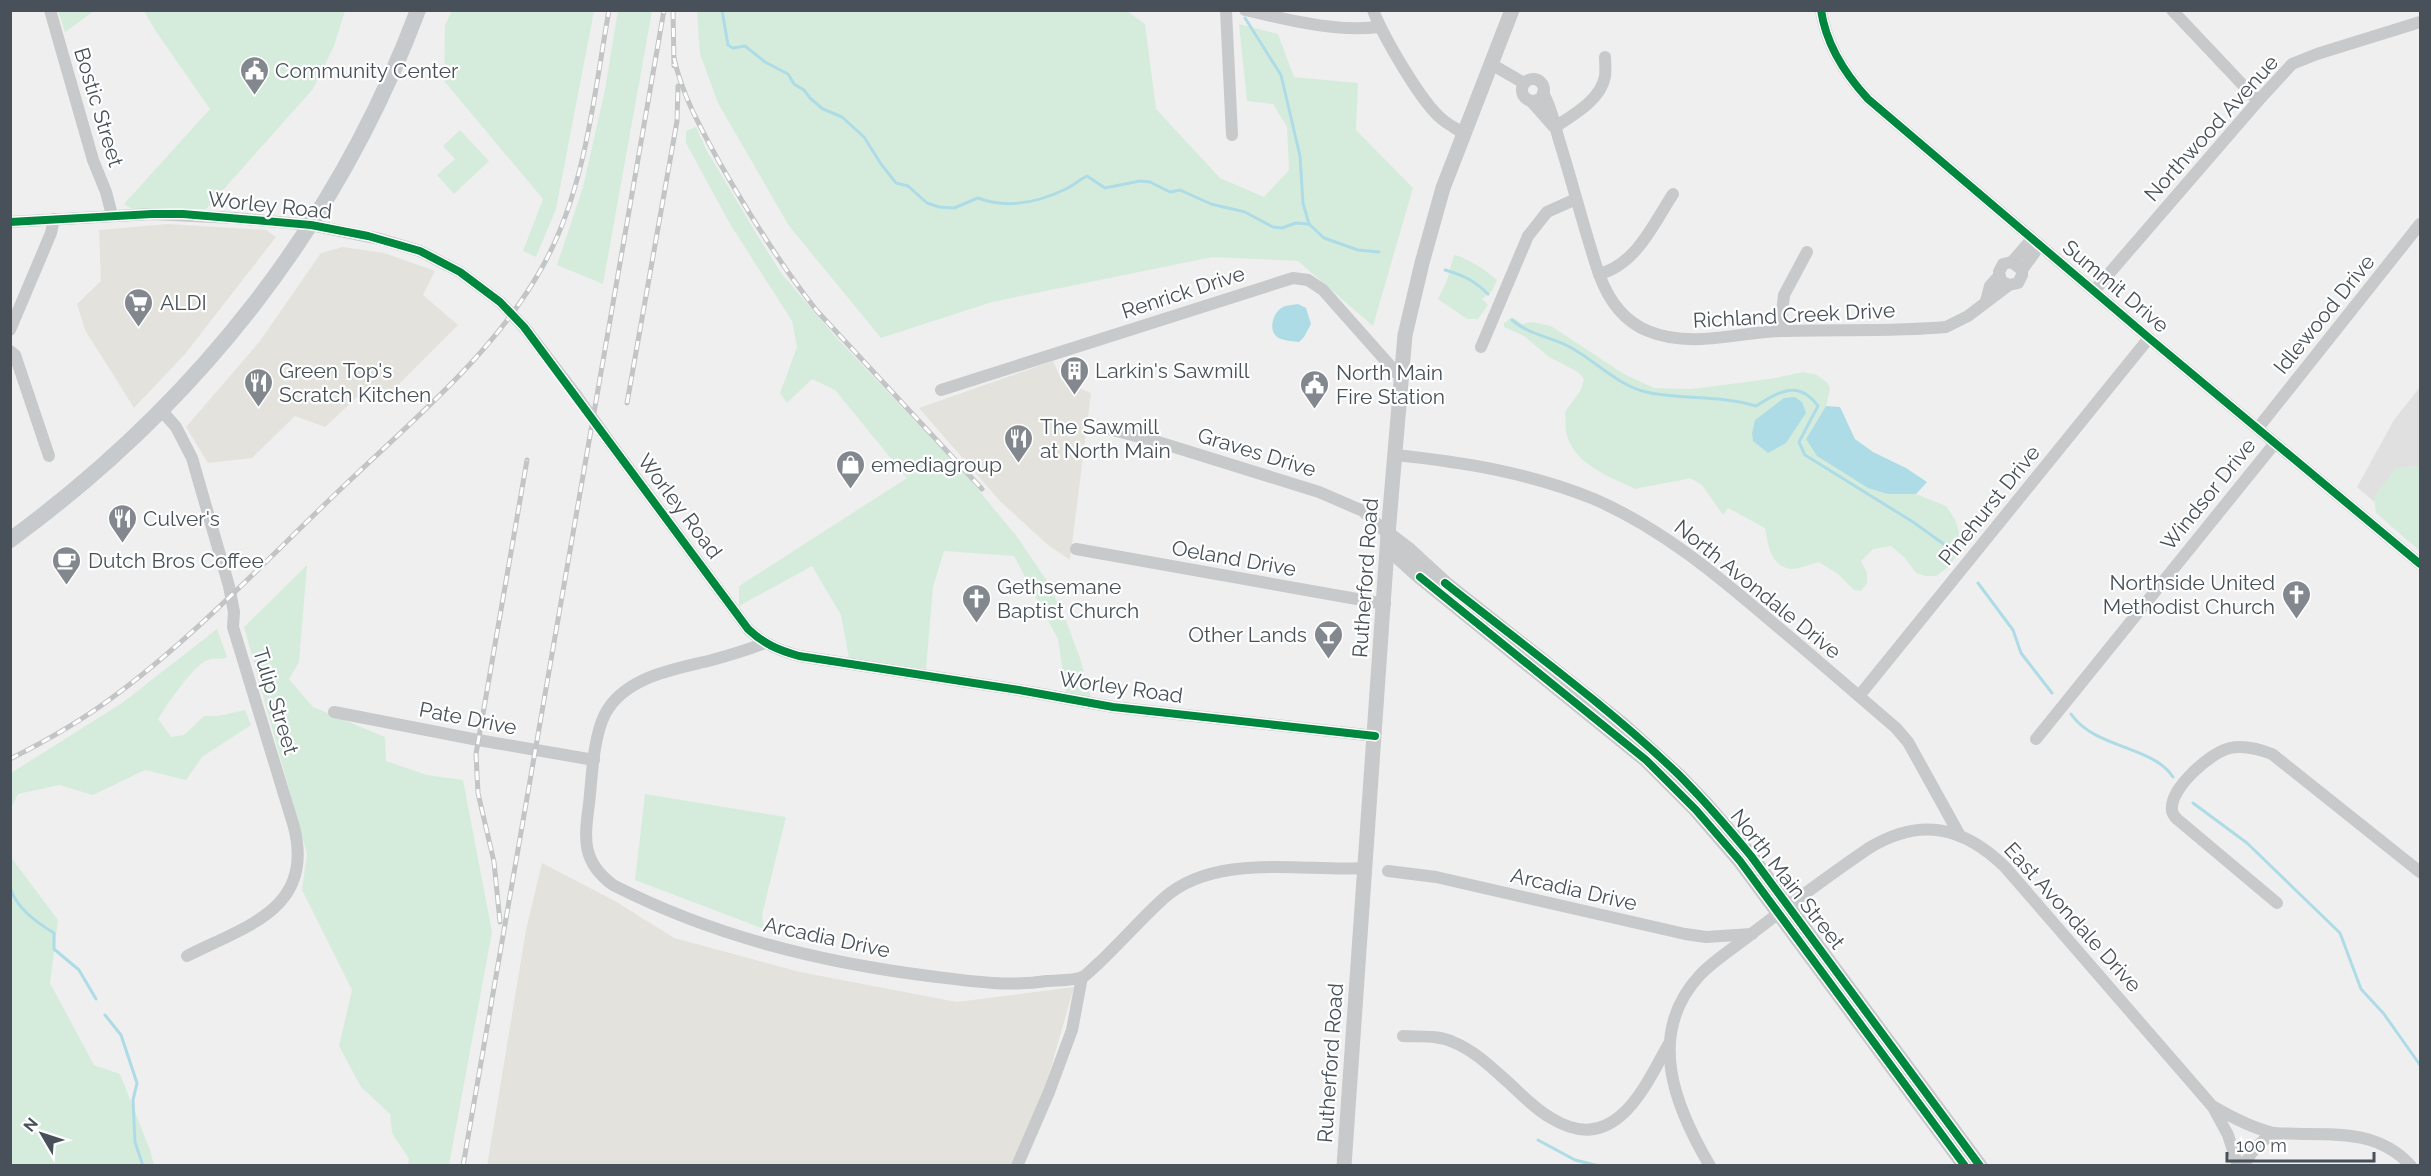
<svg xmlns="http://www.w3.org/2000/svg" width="2431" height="1176" font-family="Raleway,sans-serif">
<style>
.commercial{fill:#e4e2dc}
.education{fill:#e1e0e0}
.green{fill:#d5ecdd}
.water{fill:#aedce6}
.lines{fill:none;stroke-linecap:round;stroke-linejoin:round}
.stream{stroke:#aedce6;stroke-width:3}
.minor{stroke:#c7c9ca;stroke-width:12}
.tertiary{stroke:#c7c9ca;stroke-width:15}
.secondary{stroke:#c7cacc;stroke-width:16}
.rail-casing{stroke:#c3c4c5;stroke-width:5}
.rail{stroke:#fff;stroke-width:3;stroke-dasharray:9;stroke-linecap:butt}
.minor-bridge{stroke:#c7c9ca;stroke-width:12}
.cycleway-casing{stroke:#fff;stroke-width:11}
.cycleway{stroke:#00873e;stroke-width:8}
.labels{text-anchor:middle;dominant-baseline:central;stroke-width:4.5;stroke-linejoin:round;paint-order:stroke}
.poi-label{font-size:21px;fill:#485159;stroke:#fff;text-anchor:start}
.street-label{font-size:21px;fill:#485159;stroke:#fff}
</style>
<rect width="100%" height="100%" fill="#efefef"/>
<g class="commercial">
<polygon points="168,224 266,230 276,237 185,354 134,408 85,330 77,304 101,281 99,230"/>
<polygon points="343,247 384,253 435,271 423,295 458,325 387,396 368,387 325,427 295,416 252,458 208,463 186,427 260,341 321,253"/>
<polygon points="1053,361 1062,381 1091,393 1070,560 1048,545 1000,501 919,408"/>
<polygon points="542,863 615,901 674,938 800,972 957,1002 1074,987 1047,1081 1013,1165 487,1166 526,930"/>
</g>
<polygon class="education" points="2420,387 2420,541 2357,487 2394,420"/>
<g class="green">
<polygon points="618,10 652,11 603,284 557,265 583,187 605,90"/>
<polygon points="58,11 58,10 94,11 65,32"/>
<polygon points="144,11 345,11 334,46 313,89 206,209 132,209 124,204 210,109 157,33"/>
<polygon points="452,11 594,11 556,209 536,257 523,251 543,199 444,81 445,25"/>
<polygon points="697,11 1127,11 1145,24 1156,109 1220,178 1264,197 1289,170 1287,127 1273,104 1247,101 1239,24 1278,34 1294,77 1358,83 1356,130 1413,188 1373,326 1298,261 1213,257 992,302 881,338 789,226 718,103 700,54"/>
<polygon points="696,127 707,151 759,238 782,274 832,333 967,476 1018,538 1047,581 1065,618 1080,658 1091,698 1066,692 1058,639 1014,556 944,551 933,587 926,669 849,658 841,615 812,566 739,606 739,586 907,478 835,390 812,379 787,403 780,393 797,347 792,321 730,224 686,143 686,131"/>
<polygon points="460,130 489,161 454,194 437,175 455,159 443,146"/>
<path d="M1454,255C1466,257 1489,272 1497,280L1492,291L1482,299L1488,305L1478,319H1467L1438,299L1447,280Z"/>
<path d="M1512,317L1522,324L1532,322L1551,326L1624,374L1654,388L1691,389L1770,379L1803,372L1817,375L1828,383L1830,389L1826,406L1806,439L1888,494H1916L1946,506L1955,519L1961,538L1955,558L1947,568L1936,576H1925L1916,573L1904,557L1891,546L1873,549L1861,561L1867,573V583L1861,591L1854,590L1838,574L1819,562C1811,564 1799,569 1791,569C1770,566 1768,544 1765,528L1728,508L1723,515L1702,485L1690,478C1672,483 1654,484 1636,489C1611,478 1576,465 1567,436C1565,429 1566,419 1565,412L1581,390L1584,379L1578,372L1549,357L1524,336L1504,327V323Z"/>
<polygon points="2420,466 2420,551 2376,513 2374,497 2396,468"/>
<polygon points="307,565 299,662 289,679 313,707 385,737 386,761 427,775 463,780 492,932 449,1165 408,1165 409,1159 392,1133 390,1114 361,1087 339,1046 352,990 302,890 307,854 244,627"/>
<path d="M217,629L227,657C220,661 215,657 208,660C193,665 167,705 158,719L171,737L184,735L204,716H218L245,710L251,725L202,757L186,780L145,770L93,795L59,785L18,794L11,808V773L122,703Z"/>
<polygon points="645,794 786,817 762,915 764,929 635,880"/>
<polygon points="10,856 58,920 50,983 94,1065 120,1074 150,1150 154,1165 11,1165 10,1007 12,1002 10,991"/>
</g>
<g class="water">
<path d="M1298,304L1306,308L1311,324L1304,337L1299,342C1292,341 1281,341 1276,336C1268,328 1274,311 1283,307C1287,305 1294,305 1298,304Z"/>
<polygon points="1795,397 1802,402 1806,413 1786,443 1768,453 1753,441 1752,433 1755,420 1784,398"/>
<polygon points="1826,406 1840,407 1855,439 1873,452 1906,468 1927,482 1916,494 1888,494 1868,488 1817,456 1806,439"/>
</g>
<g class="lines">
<g class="stream">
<path d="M722,10L728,45L733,48L745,46L765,62L788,74L794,84L804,90L810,98L823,109L842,117L864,137L881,164L896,183L908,186L927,203L939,207L954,208L978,198C1007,209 1039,202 1066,189C1074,185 1079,180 1087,176L1105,188L1140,181L1150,182L1170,192L1180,190L1211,204L1245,212L1273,227L1282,228L1296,223L1309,224"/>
<polyline points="1245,18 1281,75 1300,156 1303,203 1309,224 1324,238 1358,250 1379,252"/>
<path d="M1445,270C1463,275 1475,281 1488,294"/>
<path d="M1512,320C1528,334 1547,336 1566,345C1593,358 1616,385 1646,392C1682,400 1721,395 1756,406C1779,392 1798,379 1818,406L1799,442L1805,455L1913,522L1959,555"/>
<polyline points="1978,583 2013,630 2021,653 2052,693"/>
<path d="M2071,714C2095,749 2152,745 2173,777"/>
<polyline points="2193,803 2247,843 2340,933 2361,989 2384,1014 2420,1065"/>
<path d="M10,887C16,908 36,922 54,933V949L79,970L96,999"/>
<polyline points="105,1015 121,1035 137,1083 133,1100 135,1142 143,1166"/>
<polyline points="1538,1140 1575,1160 1599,1166"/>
</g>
<g class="minor">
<polyline points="50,10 93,160 106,192 112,215"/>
<polyline points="1226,10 1232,135"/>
<path d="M1245,10C1290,20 1333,32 1379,27"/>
<path d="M1373,10C1383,36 1422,104 1443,120C1449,125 1457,129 1463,133"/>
<path d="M1821,10C1826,45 1845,74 1868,99L2149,338L2420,564"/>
<polyline points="2172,10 2258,101"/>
<polyline points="1491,64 1524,83"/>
<circle cx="1533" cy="90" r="11"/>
<path d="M1543,93C1552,108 1554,123 1559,140C1573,184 1584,230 1599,274C1608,299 1623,321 1648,331C1692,349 1737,332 1782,331C1837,329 1891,332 1946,327L1968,316L2009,285L2018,283L2022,275V270L2012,262L2003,264L1999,272L2001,281L2009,285"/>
<polyline points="1531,101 1554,127"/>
<path d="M1555,127C1573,115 1601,100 1605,76C1606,70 1605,63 1605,57"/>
<polyline points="10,222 152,214 234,218 311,225 380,239 420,251 460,272 500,302"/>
<polyline points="2012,262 2032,239"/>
<polyline points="2022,270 2040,245"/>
<path d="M1599,274C1636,265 1654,223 1673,194"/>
<polyline points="2094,291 2258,101 2292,64 2317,54 2420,22"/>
<polyline points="1986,301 1990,286 1999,276"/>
<polyline points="524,327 576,395"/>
<polyline points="10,330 51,233 54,219"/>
<polyline points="1780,331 1784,295 1807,252"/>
<polyline points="1481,347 1528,236 1547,212 1576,199"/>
<polyline points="10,351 15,355 49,456"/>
<polyline points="941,390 1293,278 1308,280 1323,290 1401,378"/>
<path d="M162,411L176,427L192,458L229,586L234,612L233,627L294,827C315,909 246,926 187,956"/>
<polyline points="1105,428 1155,441 1319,492 1363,511 1388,534"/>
<polyline points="2258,428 2420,224"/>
<path d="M611,444L748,629C764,644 778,650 799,656L1019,690L1113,707L1375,736"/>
<path d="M1395,455C1464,462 1530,473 1594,499C1661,528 1717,575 1772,622C1814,657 1855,693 1896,728L1908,742L1959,834"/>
<polyline points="1076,549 1385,604"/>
<path d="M765,643C747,650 730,655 712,660C676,669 625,676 605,714C593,738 592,777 589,804C584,840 582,862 613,885C713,936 819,962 929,976C969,981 1007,987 1047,981C1057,980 1073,981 1083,977C1088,974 1095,966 1100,962C1122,941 1142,918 1164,898C1216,852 1303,872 1366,868"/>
<polyline points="1859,696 2149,338"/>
<polyline points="334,712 478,740 594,760"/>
<polyline points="2036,739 2275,443"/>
<polyline points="1388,871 1436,877 1685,934 1706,937 1752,934"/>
<path d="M2277,903L2177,819C2174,816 2171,812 2172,807C2172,787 2211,752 2230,748C2244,745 2259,749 2272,754L2420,872"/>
<path d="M1403,1036C1420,1037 1438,1035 1453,1042C1475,1051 1491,1067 1509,1083C1522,1095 1535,1109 1551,1118C1614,1157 1644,1089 1668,1045"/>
<path d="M2214,1107C2233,1118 2253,1128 2273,1133C2282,1134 2292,1133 2301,1134C2343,1134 2381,1133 2411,1166"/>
<polyline points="1017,1166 1049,1092 1072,1030 1082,977"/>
<path d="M1710,1166C1675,1107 1645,1034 1700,975C1714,960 1734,948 1750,935C1789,905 1828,876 1869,848C1920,817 1963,826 2005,867L2213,1107L2228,1135L2238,1166"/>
<path d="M2243,1166C2252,1151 2260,1141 2275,1133"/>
</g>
<g class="tertiary">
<polyline points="1388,534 1408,549 1445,583 1622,724 1679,776 1704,802 1751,856 1980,1166"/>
<polyline points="1389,537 1400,559 1420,577 1646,760 1696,810 1740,861 1965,1166"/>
<polyline points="1344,1166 1388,534 1405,335 1422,263 1443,188 1512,10"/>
</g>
<path class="secondary" d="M10,540C196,404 337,226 418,10"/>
<defs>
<g id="rail">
<polyline points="673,10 674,66"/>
<path d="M674,58C682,94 699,125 717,158C747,211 779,263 817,311L982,489"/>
<polyline points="627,403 677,121 678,86"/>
<path d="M10,759C46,741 81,721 113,697C197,635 270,556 346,484C417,416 498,350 545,262C586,186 594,94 609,10"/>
<polyline points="500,922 494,862 478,793 476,754 527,460"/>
<polyline points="463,1166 664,10"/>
</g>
</defs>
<use href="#rail" class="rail-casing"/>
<use href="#rail" class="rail"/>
<g class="minor-bridge">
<polyline points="500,302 524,327"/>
<polyline points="576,395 611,444"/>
</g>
<defs>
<g id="cycleway">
<path d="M1821,10C1826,45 1845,74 1868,99L2149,338L2420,564"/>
<path d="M10,222L152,214H183L311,225L368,236L420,251L460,272L500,302L524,327L748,629C764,644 778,650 799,656L1019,690L1113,707L1375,736"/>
<polyline points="1420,577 1646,760 1696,810 1740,861 1965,1166"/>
<path d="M1445,583C1523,645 1606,705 1678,774C1704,800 1728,828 1751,856L1980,1166"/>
</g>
</defs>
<use href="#cycleway" class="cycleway-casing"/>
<use href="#cycleway" class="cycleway"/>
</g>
<defs>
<symbol id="civic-pin" viewBox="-11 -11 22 30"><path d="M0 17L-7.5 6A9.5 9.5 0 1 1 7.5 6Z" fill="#82888e" stroke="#fff"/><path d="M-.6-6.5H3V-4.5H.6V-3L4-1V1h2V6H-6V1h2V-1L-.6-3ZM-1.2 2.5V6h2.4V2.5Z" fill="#fff"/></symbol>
<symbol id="supermarket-pin" viewBox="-11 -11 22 30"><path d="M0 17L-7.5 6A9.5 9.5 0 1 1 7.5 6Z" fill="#82888e" stroke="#fff"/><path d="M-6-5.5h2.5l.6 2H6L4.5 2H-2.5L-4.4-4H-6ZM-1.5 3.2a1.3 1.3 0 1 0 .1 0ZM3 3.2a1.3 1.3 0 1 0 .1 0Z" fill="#fff"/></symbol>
<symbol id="building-pin" viewBox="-11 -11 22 30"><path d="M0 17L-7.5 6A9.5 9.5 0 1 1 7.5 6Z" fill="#82888e" stroke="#fff"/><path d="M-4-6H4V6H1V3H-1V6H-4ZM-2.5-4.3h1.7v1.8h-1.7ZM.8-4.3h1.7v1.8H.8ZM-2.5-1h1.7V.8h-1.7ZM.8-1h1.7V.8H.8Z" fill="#fff"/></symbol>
<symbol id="restaurant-pin" viewBox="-11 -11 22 30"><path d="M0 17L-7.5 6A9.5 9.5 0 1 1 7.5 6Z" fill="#82888e" stroke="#fff"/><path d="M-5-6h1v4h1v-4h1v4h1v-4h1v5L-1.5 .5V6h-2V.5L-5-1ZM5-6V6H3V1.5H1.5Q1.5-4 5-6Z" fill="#fff"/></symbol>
<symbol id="shop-pin" viewBox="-11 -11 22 30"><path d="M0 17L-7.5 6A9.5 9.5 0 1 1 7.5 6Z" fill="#82888e" stroke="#fff"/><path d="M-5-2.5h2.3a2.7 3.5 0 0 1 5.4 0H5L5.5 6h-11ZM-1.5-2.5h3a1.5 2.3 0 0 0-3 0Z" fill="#fff"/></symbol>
<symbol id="cafe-pin" viewBox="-11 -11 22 30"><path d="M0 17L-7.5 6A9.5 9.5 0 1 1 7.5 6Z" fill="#82888e" stroke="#fff"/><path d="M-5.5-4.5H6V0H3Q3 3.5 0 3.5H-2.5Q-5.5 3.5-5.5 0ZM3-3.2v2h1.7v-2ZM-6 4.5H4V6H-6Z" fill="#fff"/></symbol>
<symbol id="church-pin" viewBox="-11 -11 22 30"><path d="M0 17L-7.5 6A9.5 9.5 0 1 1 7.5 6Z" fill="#82888e" stroke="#fff"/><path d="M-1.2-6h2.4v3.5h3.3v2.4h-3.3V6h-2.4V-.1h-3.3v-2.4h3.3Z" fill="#fff"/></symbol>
<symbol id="bar-pin" viewBox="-11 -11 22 30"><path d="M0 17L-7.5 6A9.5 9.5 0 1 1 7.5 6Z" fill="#82888e" stroke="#fff"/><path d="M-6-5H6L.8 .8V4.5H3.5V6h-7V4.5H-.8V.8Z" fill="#fff"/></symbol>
</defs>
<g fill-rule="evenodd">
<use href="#civic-pin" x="238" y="54" width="33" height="45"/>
<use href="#supermarket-pin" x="122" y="286" width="33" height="45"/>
<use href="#building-pin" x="1058" y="354" width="33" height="45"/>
<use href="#restaurant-pin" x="242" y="366" width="33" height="45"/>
<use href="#civic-pin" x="1298" y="368" width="33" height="45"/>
<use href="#restaurant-pin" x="1002" y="422" width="33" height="45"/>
<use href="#shop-pin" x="834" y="448" width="33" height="45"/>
<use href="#restaurant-pin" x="106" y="502" width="33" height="45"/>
<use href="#cafe-pin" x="50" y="544" width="33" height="45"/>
<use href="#church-pin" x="2280" y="578" width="33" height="45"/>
<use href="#church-pin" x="960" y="582" width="33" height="45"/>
<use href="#bar-pin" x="1312" y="618" width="33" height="45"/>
</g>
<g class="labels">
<g class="poi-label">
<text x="275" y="70">Community Center</text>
<text x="160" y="302">ALDI</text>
<text x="279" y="370">Green Top's<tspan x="279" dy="24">Scratch Kitchen</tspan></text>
<text x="1095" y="370">Larkin's Sawmill</text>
<text x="1336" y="372">North Main<tspan x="1336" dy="24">Fire Station</tspan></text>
<text x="1040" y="426">The Sawmill<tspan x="1040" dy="24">at North Main</tspan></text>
<text x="871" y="464">emediagroup</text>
<text x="143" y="518">Culver's</text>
<text x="88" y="560">Dutch Bros Coffee</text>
<text x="2275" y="582" text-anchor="end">Northside United<tspan x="2275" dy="24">Methodist Church</tspan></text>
<text x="997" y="586">Gethsemane<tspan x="997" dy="24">Baptist Church</tspan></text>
<text x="1307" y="634" text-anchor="end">Other Lands</text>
</g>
<g class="street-label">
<text transform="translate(99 107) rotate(73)">Bostic Street</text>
<text transform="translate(2211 128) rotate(-48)">Northwood Avenue</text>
<text transform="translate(270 205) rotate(6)">Worley Road</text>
<text transform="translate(2116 286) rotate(40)">Summit Drive</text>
<text transform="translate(1183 292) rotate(-18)">Renrick Drive</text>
<text transform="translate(2324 314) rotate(-51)">Idlewood Drive</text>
<text transform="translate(1794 315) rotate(-3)">Richland Creek Drive</text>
<text transform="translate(1257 452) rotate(17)">Graves Drive</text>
<text transform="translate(2208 494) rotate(-51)">Windsor Drive</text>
<text transform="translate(1989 505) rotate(-51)">Pinehurst Drive</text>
<text transform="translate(680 506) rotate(53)">Worley Road</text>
<text transform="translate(1234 558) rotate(10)">Oeland Drive</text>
<text transform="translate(1365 578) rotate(-86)">Rutherford Road</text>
<text transform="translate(1758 589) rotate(39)">North Avondale Drive</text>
<text transform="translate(1121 687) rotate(8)">Worley Road</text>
<text transform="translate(276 701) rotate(73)">Tulip Street</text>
<text transform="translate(468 718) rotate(11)">Pate Drive</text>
<text transform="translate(1788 879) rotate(52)">North Main Street</text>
<text transform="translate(1574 889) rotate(13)">Arcadia Drive</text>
<text transform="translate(2073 917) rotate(48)">East Avondale Drive</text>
<text transform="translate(827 937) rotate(12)">Arcadia Drive</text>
<text transform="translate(1330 1063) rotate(-86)">Rutherford Road</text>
</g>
</g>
<rect width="2431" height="1176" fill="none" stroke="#485159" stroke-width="24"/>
<g transform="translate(42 1134) rotate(309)" stroke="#ffffff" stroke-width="4.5" paint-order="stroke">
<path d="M0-4.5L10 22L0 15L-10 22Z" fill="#485159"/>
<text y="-9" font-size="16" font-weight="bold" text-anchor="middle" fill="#485159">N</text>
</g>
<path d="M2227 1152v9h147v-9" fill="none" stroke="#485159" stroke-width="3"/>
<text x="2236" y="1152" font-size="18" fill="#485159" stroke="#ffffff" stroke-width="4.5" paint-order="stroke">100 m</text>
</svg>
